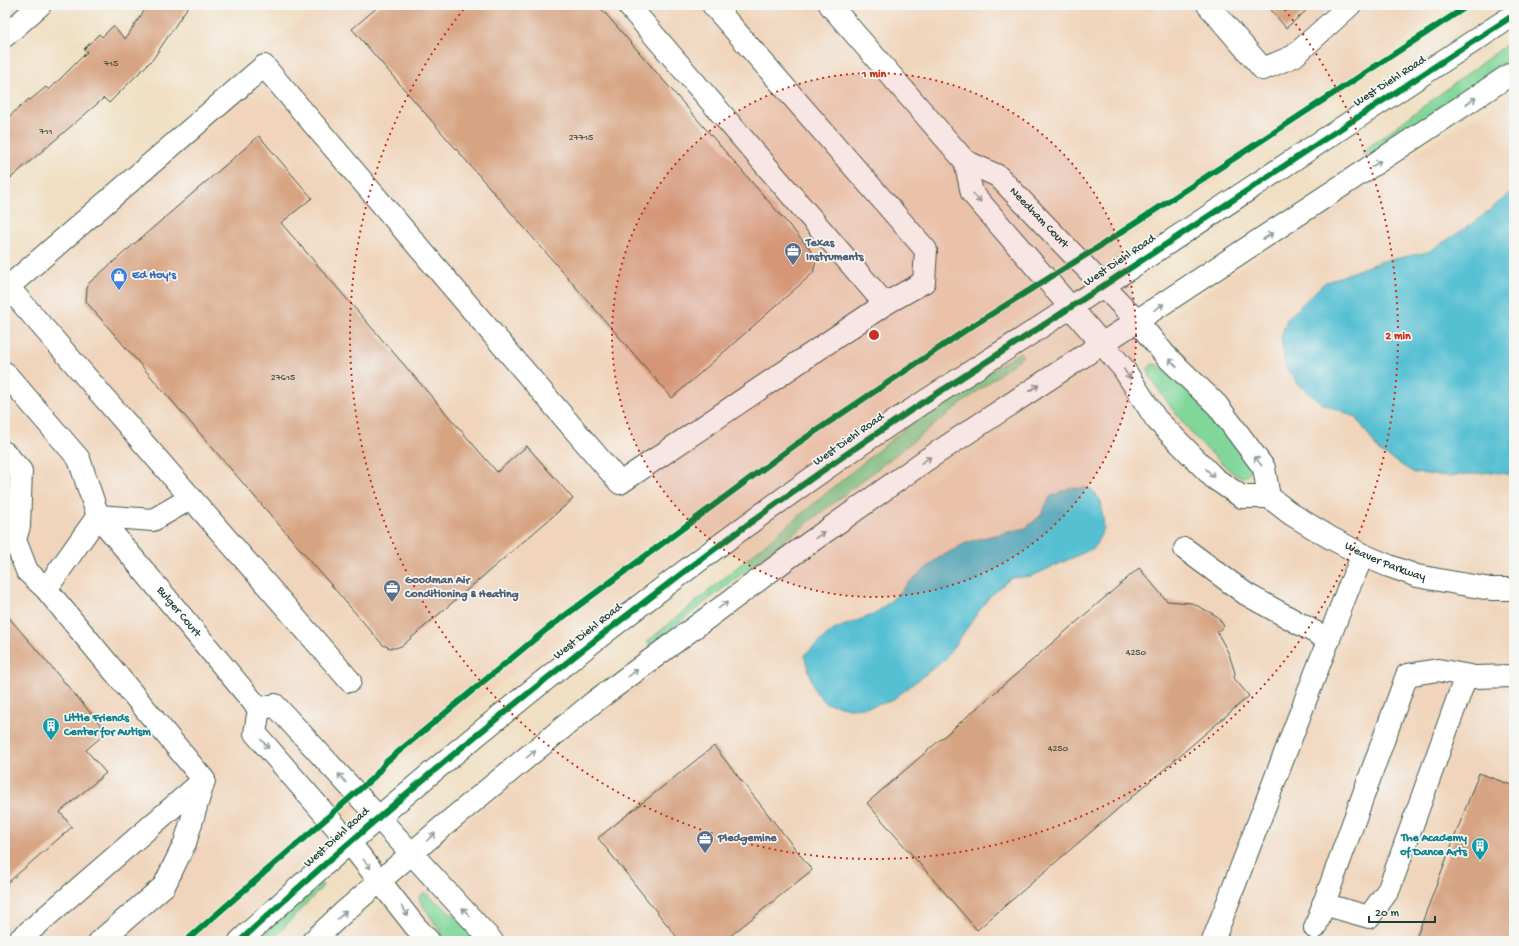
<svg xmlns="http://www.w3.org/2000/svg" width="1519" height="946" font-family="'Gochi Hand',sans-serif">
<style>
.built{fill:#f0d5bc}
.green{fill:#81d79a;stroke:#508a67}
.water{fill:#57c0d3;stroke:#3b7e84}
.building{fill:#d7a483}
.lines{fill:none;stroke-linecap:round;stroke-linejoin:round}
.minor-casing{stroke:#3e5549;stroke-width:24}
.minor{stroke:#fff;stroke-width:22}
.cycleway-casing{stroke:#f6f6f2;stroke-width:8}
.cycleway{stroke:#00873e;stroke-width:6}
.oneway{stroke:#8f9e9a}
.ring{fill:none;stroke:#c8321e;stroke-width:2;stroke-dasharray:2 4}
.labels{text-anchor:middle;dominant-baseline:central;stroke-width:3.5;stroke-linejoin:round;paint-order:stroke}
.number-label{font-size:10px;fill:#4d5748}
.street-label{font-size:12px;fill:#1f3d34;stroke:#f6f6f2}
.service-label{font-size:12px;font-weight:bold;fill:#4e5e75;stroke:#f6f6f2;text-anchor:start}
.shop-label{font-size:12px;font-weight:bold;fill:#366cbe;stroke:#f6f6f2;text-anchor:start}
.culture-label{font-size:12px;font-weight:bold;fill:#0d838f;stroke:#f6f6f2;text-anchor:start}
.centre{fill:#c8321e;stroke:#f6f6f2;stroke-width:2}
.ring-label{font-size:12px;text-anchor:middle;font-weight:bold;fill:#c8321e;stroke:#f6f6f2;stroke-width:3.5;stroke-linejoin:round;paint-order:stroke}
</style>
<rect width="100%" height="100%" fill="#f6f6f2"/>
<filter id="ink" filterUnits="userSpaceOnUse"><feTurbulence type="fractalNoise" baseFrequency=".025" numOctaves="2"/><feDisplacementMap in="SourceGraphic" scale="8" xChannelSelector="R" yChannelSelector="G"/><feConvolveMatrix kernelMatrix="1 2 1 2 8 2 1 2 1" color-interpolation-filters="sRGB"/></filter>
<filter id="wash" filterUnits="userSpaceOnUse"><feTurbulence type="fractalNoise" baseFrequency=".012" numOctaves="4" result="noise"/><feDisplacementMap in="SourceGraphic" scale="16" xChannelSelector="R" yChannelSelector="G"/><feGaussianBlur stdDeviation="0.9" result="paint"/><feColorMatrix in="noise" values="0 0 0 0 0 0 0 0 0 0 0 0 0 0 0 0 0 1.4 0 .05"/><feComposite in="paint" operator="in"/></filter>
<g filter="url(#wash)">
<rect width="100%" height="100%" fill="#f0dfc2"/>
<g class="built">
<polygon points="316,5 1449,5 1300,124 1128,239 708,539 511,675 401,762 291,875 220,941 5,941 5,279"/>
<polygon points="1514,94 1514,941 347,941 466,823 608,707 796,566 1050,404 1204,293 1381,173"/>
</g>
<g class="green">
<polygon points="1514,39 1514,55 1460,94 1366,158 1362,152"/>
<polygon points="1020,352 1023,356 650,645 647,642 904,429"/>
<polygon points="1152,364 1158,365 1198,400 1223,429 1250,468 1249,473 1247,476 1243,477 1234,474 1198,441 1170,406 1151,378 1148,369"/>
<polygon points="321,883 323,886 271,941 257,941"/>
<polygon points="425,893 456,917 478,941 447,941 420,901 419,897 422,894"/>
</g>
<g class="water">
<polygon points="1514,190 1514,475 1493,472 1449,476 1414,473 1379,451 1356,417 1321,403 1298,384 1286,368 1281,338 1287,319 1324,283 1379,262 1428,252 1475,222"/>
<polygon points="1069,488 1090,488 1101,501 1104,528 1094,548 1032,576 1011,578 989,597 945,659 891,701 873,706 850,708 826,703 815,691 804,655 835,629 875,614 895,597 907,584 937,559 966,543 982,538 1026,528 1041,515 1050,497"/>
</g>
<g id="blocks">
<g class="building">
<polygon points="148,5 189,5 153,59 109,103 104,98 5,183 5,120 29,99 30,100 46,87 49,90 87,52 84,49 99,34 102,37 113,26 125,39"/>
<polygon points="380,5 598,5 809,248 816,261 813,273 672,398 352,29"/>
<polygon points="1267,5 1313,5 1286,28"/>
<polygon points="259,136 312,198 281,223 497,472 527,446 573,499 403,645 396,648 390,648 383,645 88,304 86,301 87,289 89,283"/>
<polygon points="1139,568 1167,601 1192,603 1217,616 1224,626 1217,632 1229,654 1235,673 1234,678 1249,696 977,930 867,803"/>
<polygon points="5,613 107,732 86,750 106,773 60,812 72,827 5,885"/>
<polygon points="714,746 812,870 724,941 680,941 598,838"/>
<polygon points="1479,773 1514,786 1514,941 1415,941"/>
</g>
</g>
</g>
<g filter="url(#ink)">
<use href="#blocks" fill-opacity="0" stroke="#3e5549" stroke-width="1"/>
<g class="lines">
<defs>
<g id="minor">
<polyline points="628,5 885,304"/>
<path id="s1" d="M830,5L965,161L998,176L1137,321L1166,356L1217,405L1264,468L1269,497"/>
<polyline points="1208,5 1263,69 1294,56 1350,5"/>
<polyline points="5,36 40,5"/>
<path id="s2" d="M965,161L972,193L1123,368L1156,419L1214,478L1242,497H1269L1291,514L1329,537L1363,555L1389,566L1417,576L1456,583L1491,589H1514"/>
<polyline points="8,287 350,681"/>
<polyline points="5,291 8,287 264,66 620,483 885,304 924,282 926,250 713,5"/>
<path id="s3" d="M5,373L79,459L98,516L259,709L255,733L349,842L415,926L429,941"/>
<polyline points="5,453 21,471 19,526 15,540 27,571 46,589 98,516"/>
<polyline points="98,516 153,520 191,498"/>
<polyline points="1185,549 1246,594 1329,640"/>
<polyline points="46,589 204,780 185,843 164,886 100,941"/>
<polyline points="259,709 275,705 492,941"/>
<polyline points="1323,904 1369,917 1389,889 1466,676"/>
<polyline points="1315,928 1407,675 1438,670 1475,677 1514,676"/>
<polyline points="18,941 204,780"/>
<path d="M240,941C351,838 466,742 585,648C686,569 790,491 898,419C955,381 1014,345 1071,307C1219,210 1365,111 1514,15"/>
<polyline points="313,941 344,912 441,828 594,702 788,558 926,460 1514,72"/>
<polyline points="1213,941 1348,589 1363,555"/>
</g>
</defs>
<use href="#minor" class="minor-casing"/>
<use href="#minor" class="minor"/>
<defs>
<g id="cycleway">
<polyline points="186,941 375,776 386,762 547,629 795,445 966,330 1097,248 1469,5"/>
<path d="M240,941C351,838 466,742 585,648C686,569 790,491 898,419C955,381 1014,345 1071,307C1219,210 1365,111 1514,15"/>
</g>
</defs>
<use href="#cycleway" class="cycleway-casing"/>
<use href="#cycleway" class="cycleway"/>
</g>
<defs><path id="oneway-shaft" d="M-6 0H5M1.5-3L5.5 0L1.5 3" fill="none" stroke-width="1.6" stroke-linecap="round" stroke-linejoin="round"/></defs>
<g class="oneway">
<use href="#oneway-shaft" transform="translate(1471 101) rotate(-35)"/>
<use href="#oneway-shaft" transform="translate(1376 164) rotate(-33)"/>
<use href="#oneway-shaft" transform="translate(977 198) rotate(49)"/>
<use href="#oneway-shaft" transform="translate(1268 236) rotate(-33)"/>
<use href="#oneway-shaft" transform="translate(1159 307) rotate(-33)"/>
<use href="#oneway-shaft" transform="translate(1173 363) rotate(-135)"/>
<use href="#oneway-shaft" transform="translate(1127 374) rotate(56)"/>
<use href="#oneway-shaft" transform="translate(1034 388) rotate(-33)"/>
<use href="#oneway-shaft" transform="translate(926 460) rotate(-34)"/>
<use href="#oneway-shaft" transform="translate(1258 461) rotate(-127)"/>
<use href="#oneway-shaft" transform="translate(1210 473) rotate(45)"/>
<use href="#oneway-shaft" transform="translate(820 535) rotate(-35)"/>
<use href="#oneway-shaft" transform="translate(723 605) rotate(-36)"/>
<use href="#oneway-shaft" transform="translate(633 673) rotate(-37)"/>
<use href="#oneway-shaft" transform="translate(265 744) rotate(49)"/>
<use href="#oneway-shaft" transform="translate(531 754) rotate(-39)"/>
<use href="#oneway-shaft" transform="translate(342 778) rotate(-132)"/>
<use href="#oneway-shaft" transform="translate(431 837) rotate(-42)"/>
<use href="#oneway-shaft" transform="translate(367 864) rotate(51)"/>
<use href="#oneway-shaft" transform="translate(405 911) rotate(54)"/>
<use href="#oneway-shaft" transform="translate(466 912) rotate(-134)"/>
<use href="#oneway-shaft" transform="translate(342 915) rotate(-41)"/>
</g>
</g>
<circle cx="874" cy="335" r="262" fill="#c8321e" fill-opacity=".12"/>
<g class="ring">
<circle cx="874" cy="335" r="262"/>
<path d="M1281 5A524 524 0 1 1 467 5"/>
</g>
<defs>
<symbol id="office-pin" viewBox="-11 -11 22 30"><path d="M0 17L-7.5 6A9.5 9.5 0 1 1 7.5 6Z" fill="#5c6f8a" stroke="#f6f6f2"/><path d="M-6-3h4V-5.5h4V-3h4V5H-6ZM-1-4.5V-3h2v-1.5ZM-6 0V1H6V0Z" fill="#fff"/></symbol>
<symbol id="shop-pin" viewBox="-11 -11 22 30"><path d="M0 17L-7.5 6A9.5 9.5 0 1 1 7.5 6Z" fill="#3f7fe0" stroke="#f6f6f2"/><path d="M-5-2.5h2.3a2.7 3.5 0 0 1 5.4 0H5L5.5 6h-11ZM-1.5-2.5h3a1.5 2.3 0 0 0-3 0Z" fill="#fff"/></symbol>
<symbol id="building-pin" viewBox="-11 -11 22 30"><path d="M0 17L-7.5 6A9.5 9.5 0 1 1 7.5 6Z" fill="#0f9aa8" stroke="#f6f6f2"/><path d="M-4-6H4V6H1V3H-1V6H-4ZM-2.5-4.3h1.7v1.8h-1.7ZM.8-4.3h1.7v1.8H.8ZM-2.5-1h1.7V.8h-1.7ZM.8-1h1.7V.8H.8Z" fill="#fff"/></symbol>
</defs>
<g fill-rule="evenodd">
<use href="#office-pin" x="783" y="241" width="20" height="27"/>
<use href="#shop-pin" x="109" y="266" width="20" height="27"/>
<use href="#office-pin" x="382" y="578" width="20" height="27"/>
<use href="#building-pin" x="41" y="716" width="20" height="27"/>
<use href="#office-pin" x="695" y="829" width="20" height="27"/>
<use href="#building-pin" x="1470" y="836" width="20" height="27"/>
</g>
<g class="labels">
<g class="number-label">
<text x="111" y="64">715</text>
<text x="46" y="132">711</text>
<text x="581" y="138">27715</text>
<text x="283" y="378">27615</text>
<text x="1136" y="653">4250</text>
<text x="1058" y="749">4250</text>
</g>
<g class="street-label">
<text transform="translate(1390 82) rotate(-33)">West Diehl Road</text>
<text stroke="none"><textPath href="#s1" startOffset="301">Needham Court</textPath></text>
<text transform="translate(1120 261) rotate(-34)">West Diehl Road</text>
<text transform="translate(849 440) rotate(-35)">West Diehl Road</text>
<text stroke="none"><textPath href="#s2" startOffset="602">Weaver Parkway</textPath></text>
<text stroke="none"><textPath href="#s3" startOffset="299">Bulger Court</textPath></text>
<text transform="translate(588 632) rotate(-38)">West Diehl Road</text>
<text transform="translate(337 838) rotate(-42)">West Diehl Road</text>
</g>
<g class="service-label">
<text x="806" y="244">Texas<tspan x="806" dy="14">Instruments</tspan></text>
<text x="405" y="581">Goodman Air<tspan x="405" dy="14">Conditioning &amp; Heating</tspan></text>
<text x="718" y="839">Pledgemine</text>
</g>
<g class="shop-label">
<text x="132" y="276">Ed Hoy's</text>
</g>
<g class="culture-label">
<text x="64" y="719">Little Friends<tspan x="64" dy="14">Center for Autism</tspan></text>
<text x="1467" y="839" text-anchor="end">The Academy<tspan x="1467" dy="14">of Dance Arts</tspan></text>
</g>
</g>
<circle cx="874" cy="335" r="6" class="centre"/>
<g class="ring-label">
<text x="874" y="77">1 min</text>
<text x="1398" y="339">2 min</text>
</g>
<rect width="1519" height="946" fill="none" stroke="#f6f6f2" stroke-width="20"/>
<path d="M1369 916v6h66v-6" fill="none" stroke="#1f3d34" stroke-width="2"/>
<text x="1375" y="916" font-size="12" fill="#1f3d34" stroke="#f6f6f2" stroke-width="3" paint-order="stroke">20 m</text>
</svg>
